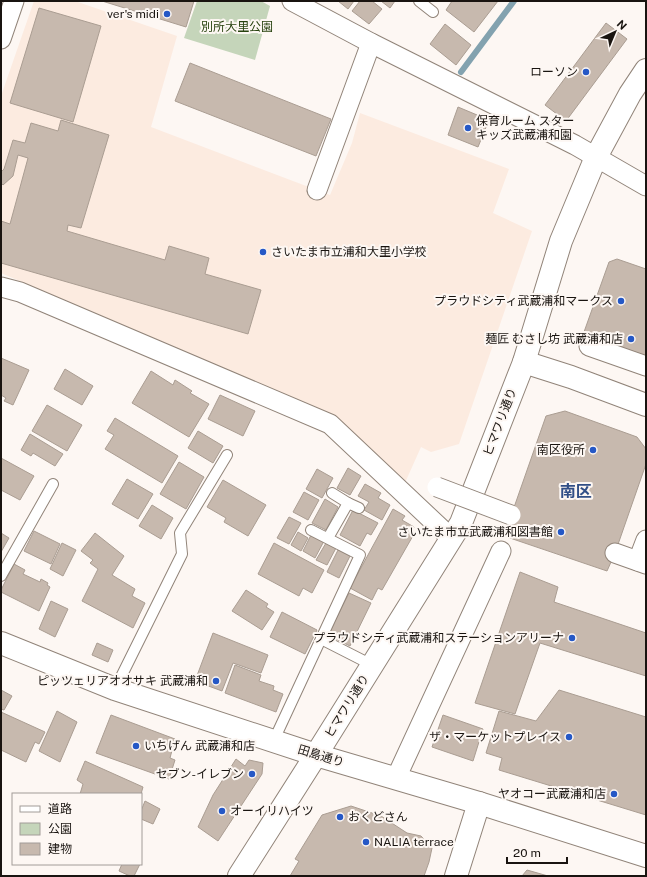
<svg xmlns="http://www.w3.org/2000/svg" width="647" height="877" font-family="'Public Sans','Noto Sans JP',sans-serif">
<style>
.education{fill:#fcebe0}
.park{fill:#c5d5ba}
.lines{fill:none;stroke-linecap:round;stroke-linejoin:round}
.stream{stroke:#83a2af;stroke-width:6}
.building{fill:#c7b9ae;stroke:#aa9d92}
.lane-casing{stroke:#918479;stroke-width:12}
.street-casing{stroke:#918479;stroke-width:21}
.secondary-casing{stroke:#918479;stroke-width:24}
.lane{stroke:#fff;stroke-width:10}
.street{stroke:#fff;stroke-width:19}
.secondary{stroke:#fff;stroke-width:22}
.street-bridge-casing{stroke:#918479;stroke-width:21;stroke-linecap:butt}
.street-bridge{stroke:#fff;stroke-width:19}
.poi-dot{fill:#2558c6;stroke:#fdf7f3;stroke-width:1.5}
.labels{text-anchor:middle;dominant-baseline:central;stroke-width:4;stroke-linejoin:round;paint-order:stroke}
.poi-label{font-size:12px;fill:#191410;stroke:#fdf7f3;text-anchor:end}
.park-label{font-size:12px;fill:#27420e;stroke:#fdf7f3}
.street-label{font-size:12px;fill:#191410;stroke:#fdf7f3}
.district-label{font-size:16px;font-weight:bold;fill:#324f87;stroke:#fdf7f3}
</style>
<rect width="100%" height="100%" fill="#fdf7f3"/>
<polygon class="education" points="34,1 75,1 177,36 151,127 330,195 352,143 360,113 509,169 493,213 532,231 459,444 431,452 421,447 404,485 336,417 1,273 1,96"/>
<polygon class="park" points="197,1 261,1 270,6 255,60 184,38"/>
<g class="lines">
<polyline class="stream" points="461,72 514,1"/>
</g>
<g class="building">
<polygon points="102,1 194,1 186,27"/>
<polygon points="338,1 354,1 348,9"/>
<polygon points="360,1 372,1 382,9 369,24 352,11"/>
<polygon points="381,1 395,1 390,8"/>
<polygon points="452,1 498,1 474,32 446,10"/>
<polygon points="39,8 101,26 73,122 10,103"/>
<polygon points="606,23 627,39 566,121 545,105"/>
<polygon points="445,24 471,45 456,65 430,44"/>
<polygon points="190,63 331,119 316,156 175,101"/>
<polygon points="458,107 489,120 478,147 448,135"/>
<polygon points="61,120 109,135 81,228 68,225 67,231 165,260 169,246 209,258 205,274 261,290 248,334 1,263 1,221 10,224 28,158 18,155 13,176 3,185 1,183 1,172 4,169 13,140 25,143 31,123 58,131"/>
<polygon points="617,259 646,269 646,361 590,342 584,332 609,262"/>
<polygon points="1,358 29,370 13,405 4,401 6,398 1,395"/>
<polygon points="65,369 93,386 82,405 54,389"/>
<polygon points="151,371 173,385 175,380 192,391 190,393 209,404 189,437 132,403"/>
<polygon points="220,395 255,411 243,436 208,419"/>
<polygon points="47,405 82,425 67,451 32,431"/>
<polygon points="565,411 637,437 646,449 646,464 615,553 607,571 504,536 546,416"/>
<polygon points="115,418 178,456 162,483 105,449 114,435 107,431"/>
<polygon points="198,431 223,446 213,463 188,448"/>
<polygon points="30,434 63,454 55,466 33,453 31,456 21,450"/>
<polygon points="1,458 34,476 20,500 1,490"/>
<polygon points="179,462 204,477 186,509 160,494"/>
<polygon points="348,468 361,476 350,495 337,488"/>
<polygon points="317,469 333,478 322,498 306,489"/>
<polygon points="127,479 153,494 138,519 112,504"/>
<polygon points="223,480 266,505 248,536 224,522 226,518 207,507"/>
<polygon points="365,484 381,493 378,498 390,505 382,520 364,510 369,502 358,496"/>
<polygon points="304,492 319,500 308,520 293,512"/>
<polygon points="325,499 338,507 326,530 312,523"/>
<polygon points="152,505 173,518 161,539 139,526"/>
<polygon points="393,509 405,516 402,520 414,527 411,532 414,534 382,590 378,588 372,600 350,588"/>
<polygon points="353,510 378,523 371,535 367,533 360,546 340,535"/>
<polygon points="289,517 301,523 289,544 277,538"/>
<polygon points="34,531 60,544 51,564 24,551"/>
<polygon points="298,532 308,538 301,551 291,545"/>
<polygon points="1,533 9,538 1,552"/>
<polygon points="95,533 124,556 112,575 135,589 132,596 145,603 133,628 82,601 98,569 90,563 93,560 81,551"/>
<polygon points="311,535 324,541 315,558 303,551"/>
<polygon points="62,543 76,550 63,576 50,569"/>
<polygon points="274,543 324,570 312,593 303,588 299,596 258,574"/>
<polygon points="326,543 336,548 327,565 316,560"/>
<polygon points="338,550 350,556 339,578 327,572"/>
<polygon points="14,564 25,570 23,574 40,582 41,579 48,583 47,585 50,587 39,611 1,592 1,590"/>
<polygon points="520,572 558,587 554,602 646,633 646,676 540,643 515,714 475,703"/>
<polygon points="246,590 268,604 266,607 274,612 262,630 232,611"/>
<polygon points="349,593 371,603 350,646 328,635"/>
<polygon points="51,601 68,609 55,637 39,629"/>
<polygon points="282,612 317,630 305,654 270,637"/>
<polygon points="213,633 268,655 261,673 233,663 222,691 195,681"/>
<polygon points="97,643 113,650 108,662 92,655"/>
<polygon points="235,665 261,675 259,681 274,686 273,690 283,694 276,712 225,693"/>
<polygon points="1,690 12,696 4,710 1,709"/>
<polygon points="559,690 646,717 646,815 499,770 502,758 486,753 499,711 536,721"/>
<polygon points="57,711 77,722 60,762 39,751"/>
<polygon points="1,712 45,732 39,744 35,742 26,762 1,750"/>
<polygon points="111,715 175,739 170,758 175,760 169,779 96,753"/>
<polygon points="443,715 483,729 473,761 432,747"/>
<polygon points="236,759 245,766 249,760 263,763 262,774 218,841 198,827 213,795"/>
<polygon points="85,761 143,787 141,794 80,794 83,784 77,780"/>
<polygon points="145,801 160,809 153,824 141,819 141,811"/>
<polygon points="351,806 381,816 407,833 421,836 432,848 429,862 424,876 290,876 299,861 295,859 322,815"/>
<polygon points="122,864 140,864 134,876 130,876 119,871"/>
<polygon points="527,870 548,876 522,876"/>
</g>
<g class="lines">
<defs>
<g id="lane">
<polyline points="419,1 433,12"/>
<polyline points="348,503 359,508"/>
<polyline points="328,538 348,503 332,493"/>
<polyline points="1,576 53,484"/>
<polyline points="321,639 372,665"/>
<polyline points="115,689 182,554 180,533 227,455"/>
<polyline points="274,740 360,555 311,530"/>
</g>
<g id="street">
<polyline points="292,1 371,43 575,145 646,186"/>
<polyline points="1,39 14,1"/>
<polyline points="317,190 371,43"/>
<polyline points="1,287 20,292 330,424 451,538"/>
<polyline points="589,346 646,366"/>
<polyline points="615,553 646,564"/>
<polyline points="638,561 646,540"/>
<polyline points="396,778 501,551"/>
</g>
<g id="secondary">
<polyline points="524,362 571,377 646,405"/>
<polyline points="1,643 115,689 316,755 479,803 646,856"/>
<polyline points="239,876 316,755 461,523 524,362 561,241 596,157 630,94 646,70"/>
<polyline points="456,876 479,803"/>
</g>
</defs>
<use href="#lane" class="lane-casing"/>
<use href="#street" class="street-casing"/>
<use href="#secondary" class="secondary-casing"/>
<use href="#lane" class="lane"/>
<use href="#street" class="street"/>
<use href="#secondary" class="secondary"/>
<defs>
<polyline id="street-bridge" points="437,487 511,515"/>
</defs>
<use href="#street-bridge" class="street-bridge-casing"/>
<use href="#street-bridge" class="street-bridge"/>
</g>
<g class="poi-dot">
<circle cx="167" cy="14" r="4"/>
<circle cx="586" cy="72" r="4"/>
<circle cx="468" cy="128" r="4"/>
<circle cx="263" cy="252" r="4"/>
<circle cx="621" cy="301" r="4"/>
<circle cx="631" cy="339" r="4"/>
<circle cx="593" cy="450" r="4"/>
<circle cx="561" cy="532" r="4"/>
<circle cx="572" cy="638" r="4"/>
<circle cx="216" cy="681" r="4"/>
<circle cx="569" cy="737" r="4"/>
<circle cx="136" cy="746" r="4"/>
<circle cx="252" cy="774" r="4"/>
<circle cx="614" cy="794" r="4"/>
<circle cx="222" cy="811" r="4"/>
<circle cx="340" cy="817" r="4"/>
<circle cx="366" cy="842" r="4"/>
</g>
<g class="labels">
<g class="poi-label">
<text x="159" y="14">ver's midi</text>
<text x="578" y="72">ローソン</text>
<text x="476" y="121" text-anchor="start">保育ルーム スター<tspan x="476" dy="14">キッズ武蔵浦和園</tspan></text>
<text x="271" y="252" text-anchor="start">さいたま市立浦和大里小学校</text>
<text x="613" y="301">プラウドシティ武蔵浦和マークス</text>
<text x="623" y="339">麺匠 むさし坊 武蔵浦和店</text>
<text x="585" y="450">南区役所</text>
<text x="553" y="532">さいたま市立武蔵浦和図書館</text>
<text x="564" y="638">プラウドシティ武蔵浦和ステーションアリーナ</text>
<text x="208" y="681">ピッツェリアオオサキ 武蔵浦和</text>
<text x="561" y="737">ザ・マーケットプレイス</text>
<text x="144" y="746" text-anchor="start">いちげん 武蔵浦和店</text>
<text x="244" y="774">セブン-イレブン</text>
<text x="606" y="794">ヤオコー武蔵浦和店</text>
<text x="230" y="811" text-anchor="start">オーイリハイツ</text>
<text x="348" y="817" text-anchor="start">おくどさん</text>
<text x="374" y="842" text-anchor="start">NALIA terrace</text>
</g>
<g class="park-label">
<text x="237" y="27">別所大里公園</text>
</g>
<g class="street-label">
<text transform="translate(500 422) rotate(-69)">ヒマワリ通り</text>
<text transform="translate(347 706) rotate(-58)">ヒマワリ通り</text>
<text transform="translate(321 756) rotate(17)">田島通り</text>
</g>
<g class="district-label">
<text x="576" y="491">南区</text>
</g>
</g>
<rect width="647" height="877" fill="none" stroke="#191410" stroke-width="4"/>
<rect x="12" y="793" width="130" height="72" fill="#fdf7f3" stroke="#a29c98"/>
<rect x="20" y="806" width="20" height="6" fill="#ffffff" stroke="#a29c98"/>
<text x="48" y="813" font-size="12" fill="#191410">道路</text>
<rect x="20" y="823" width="20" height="12" fill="#c5d5ba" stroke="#a29c98"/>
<text x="48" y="833" font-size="12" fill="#191410">公園</text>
<rect x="20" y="843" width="20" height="12" fill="#c7b9ae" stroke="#a29c98"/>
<text x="48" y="853" font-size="12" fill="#191410">建物</text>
<g transform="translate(615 32) rotate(44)" stroke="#fdf7f3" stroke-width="3" paint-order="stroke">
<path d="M0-3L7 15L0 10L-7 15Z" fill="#191410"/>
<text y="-6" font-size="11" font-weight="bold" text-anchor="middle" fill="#191410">N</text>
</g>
<path d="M507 857v6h60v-6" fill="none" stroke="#191410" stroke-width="2"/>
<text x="513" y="857" font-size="12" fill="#191410" stroke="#fdf7f3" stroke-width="3" paint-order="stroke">20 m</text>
</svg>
